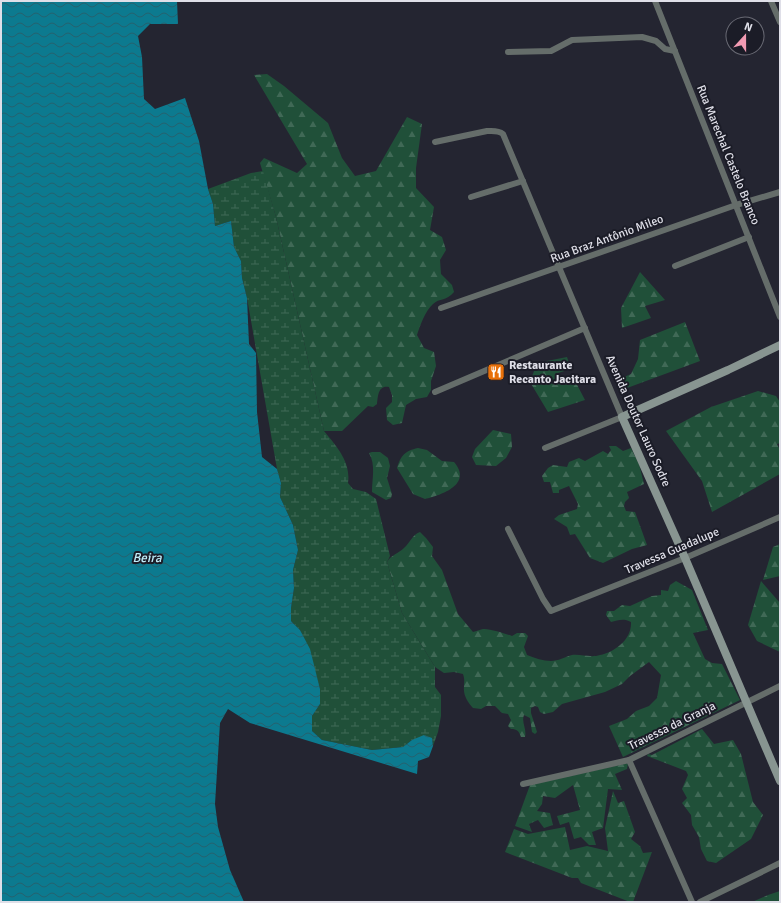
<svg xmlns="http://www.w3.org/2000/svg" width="781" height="903" font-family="Signika,sans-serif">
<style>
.forest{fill:url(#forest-firs)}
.wetland{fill:url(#wetland-marsh)}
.water{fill:url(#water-waves)}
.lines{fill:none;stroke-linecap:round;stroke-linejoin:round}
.street{stroke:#656d6a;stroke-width:6}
.secondary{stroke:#889591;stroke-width:8}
.labels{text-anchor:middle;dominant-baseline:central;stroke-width:4;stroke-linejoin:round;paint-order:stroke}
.street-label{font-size:12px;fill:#dfdfe8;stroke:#1b1c27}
.poi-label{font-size:12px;font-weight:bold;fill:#dfdfe8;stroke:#1b1c27;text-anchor:start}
.water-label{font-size:13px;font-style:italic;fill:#c0edf9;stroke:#1b1c27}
</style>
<defs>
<pattern id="forest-firs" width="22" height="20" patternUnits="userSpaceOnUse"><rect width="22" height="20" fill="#205039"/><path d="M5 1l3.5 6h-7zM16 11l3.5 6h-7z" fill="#406956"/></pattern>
<pattern id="wetland-marsh" width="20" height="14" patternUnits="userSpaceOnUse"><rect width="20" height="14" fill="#205039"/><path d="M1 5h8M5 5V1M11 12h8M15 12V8" fill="none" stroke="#406956"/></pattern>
<pattern id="water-waves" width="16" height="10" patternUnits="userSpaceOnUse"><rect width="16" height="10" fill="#0c7a8f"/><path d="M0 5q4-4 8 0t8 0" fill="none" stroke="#25616e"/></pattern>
</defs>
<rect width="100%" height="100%" fill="#242531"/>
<g class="forest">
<path d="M267,74L284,86L328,123L342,158L355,176L376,171L407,117L422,124L416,168V188L434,207L430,230L442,237L446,250L440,260L441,274L452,285L454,292C447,301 439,298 433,304C425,311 420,326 417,335L424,348L434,352L436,366L431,381V390L427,397L416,399L406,405L402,423L393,425L387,420L386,408L392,402V395L389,387C378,385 378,396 377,404L373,407L368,406L342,431H324L276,217L260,163L264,158L297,173L307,164L254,75Z"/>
<polygon points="640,272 665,300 645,306 651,318 622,328 621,308"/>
<polygon points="685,322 700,361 619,391 615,381 631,374 638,359 640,340"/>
<polygon points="567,357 571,369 558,373 561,381 574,379 585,400 548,412 530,382 537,363"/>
<polygon points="758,391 776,396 780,402 780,443 777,444 780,450 780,474 712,512 702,481 666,431 711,407"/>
<polygon points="493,430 511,434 512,447 506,458 496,466 476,465 472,457 475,449"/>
<polygon points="609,446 616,446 623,451 631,448 639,464 644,484 627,492 629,498 625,502 624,506 626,511 635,512 647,545 632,549 603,563 590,558 575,534 570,535 567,527 554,519 559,515 577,509 578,504 569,486 559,490 559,493 553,493 550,482 544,482 542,476 548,468 553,465 567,467 569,462 579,458 585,461 603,451 608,454 611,450"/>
<path d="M418,448L427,450L442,461L454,462C473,484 442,495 425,499L413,494L397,468C401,455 405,451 418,448Z"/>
<path d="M372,452H380L388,458L390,466L387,478L392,494L391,498L386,500L372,492C372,479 376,465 369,453Z"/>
<path d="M420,532L426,538L433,547L432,556L442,570L458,614L473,632C477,631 479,630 483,629C488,628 507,634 512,636L517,633H525L528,636L524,647L527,655C535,658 543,661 551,661C558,661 565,657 572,655C581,654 591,658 600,655C615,652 632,639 631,622C624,618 618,620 611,622L606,615L607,611H614L622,605L630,606L652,596L661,595V590L668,591L670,585L676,581L692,590L708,630L693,633L705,659L712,663L722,664L740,700L623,757L609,726L627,719L636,711L649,706L657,698L661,675L649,662L630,676L622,684L605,692L562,704L553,712L544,714L540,712L538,707L535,706L531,708V713L537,732L535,734L532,732L530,718L524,715C521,722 527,729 525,737H521C519,731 517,729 511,729L508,726L511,720L508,714L502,713L495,706H486L481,709L473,708C468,703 463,695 464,687C464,681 465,680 463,674L454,672L444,673L435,667L402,613L387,562C392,554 398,554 404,548C410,543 412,535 420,532Z"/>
<polygon points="780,544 780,576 763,580 773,547"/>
<polygon points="761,581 780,603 780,652 757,641 748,625"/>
<polygon points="702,729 714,744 733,740 741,754 753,802 763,815 751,839 716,863 707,861 701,849 699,837 692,825 691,815 682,803 687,798 682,789 688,775 686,771 647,756 648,754 652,755"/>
<polygon points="628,763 627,769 615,774 622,790 608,789 603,828 592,832 596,845 589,845 581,837 574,839 569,822 560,825 557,816 580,810 573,785 555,798 543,796 542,804 537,811 550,813 553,825 544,828 538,820 529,824 532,832 515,826 530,785"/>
<polygon points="613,791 618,803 624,801 635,832 631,839 640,846 643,853 652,852 633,902 630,902 581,883 578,878 572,878 505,852 514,829 528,834 565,827 570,850 587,846 608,851 605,828"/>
<polygon points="780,891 780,902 752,902 768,895"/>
</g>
<path class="wetland" d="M263,171L276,217L324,431C337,447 351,462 348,483L353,489L366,492L376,499L390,556L387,562L402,613L435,667V687L441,695V716L438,732L433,746L432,738L412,740L403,747L372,750L322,740L312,731V716L320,704V689L309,649L300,630L291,621V608L294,588L293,570L298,550L293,525L280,497L281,483L277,469L247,298L242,278L241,261L234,247L231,221L215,226L213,204L208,189L251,173Z"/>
<polygon class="water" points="1,1 177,1 178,24 150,24 138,36 142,57 144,99 155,109 185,98 199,141 208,189 213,204 215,226 231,221 234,247 241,261 242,278 247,298 249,344 256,353 257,412 262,457 277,469 281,483 280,497 293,525 298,550 293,570 294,588 291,608 291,621 300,630 310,649 320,689 320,704 312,716 312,731 322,740 372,750 403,747 412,740 424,735 432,738 433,746 429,757 418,761 417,774 250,723 228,709 220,723 215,804 218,827 230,870 244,902 1,902"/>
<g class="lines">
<g class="street">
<polyline points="655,1 780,317"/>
<polyline points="771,1 780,22"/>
<polyline points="508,52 551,51 572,40 642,37 656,41 665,49 675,51"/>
<path d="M435,142L487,131C493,131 498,130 503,134L622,417L545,448"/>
<polyline points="471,197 523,181"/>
<polyline points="675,266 749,237"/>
<polyline points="441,308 736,205 780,192"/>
<polyline points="435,392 585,328"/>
<polyline points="508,529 543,599 551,611 685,558 780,517"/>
<polyline points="629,760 692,902"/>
<polyline points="523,784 629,760 780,686"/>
<polyline points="700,902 780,863"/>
</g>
<polyline class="secondary" points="780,345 728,370 622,417 685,558 780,781"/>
</g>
<defs>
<symbol id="restaurant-square" viewBox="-11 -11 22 22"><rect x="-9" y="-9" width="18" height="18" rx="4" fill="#e8710a" stroke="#1b1c27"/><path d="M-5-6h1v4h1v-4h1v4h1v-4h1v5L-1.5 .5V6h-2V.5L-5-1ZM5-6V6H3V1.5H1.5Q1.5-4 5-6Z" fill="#fff"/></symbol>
</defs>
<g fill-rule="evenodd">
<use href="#restaurant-square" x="486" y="362" width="20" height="20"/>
</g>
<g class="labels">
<g class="street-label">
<text transform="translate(728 155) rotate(68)">Rua Marechal Castelo Branco</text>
<text transform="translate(607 239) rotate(-20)">Rua Braz Antônio Mileo</text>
<text transform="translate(638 421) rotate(66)">Avenida Doutor Lauro Sodre</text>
<text transform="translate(672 551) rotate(-23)">Travessa Guadalupe</text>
<text transform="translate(672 726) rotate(-26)">Travessa da Granja</text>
</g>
<g class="poi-label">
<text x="509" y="365">Restaurante<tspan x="509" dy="14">Recanto Jacitara</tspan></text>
</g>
<g class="water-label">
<text x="147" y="558">Beira</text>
</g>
</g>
<rect width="781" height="903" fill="none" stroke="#dfdfe8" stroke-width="4"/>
<g transform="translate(745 36) rotate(21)"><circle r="19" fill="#1b1c27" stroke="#696a74"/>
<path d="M0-3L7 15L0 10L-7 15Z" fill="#f19ab2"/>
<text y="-6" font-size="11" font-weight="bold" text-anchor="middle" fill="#dfdfe8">N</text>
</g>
</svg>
